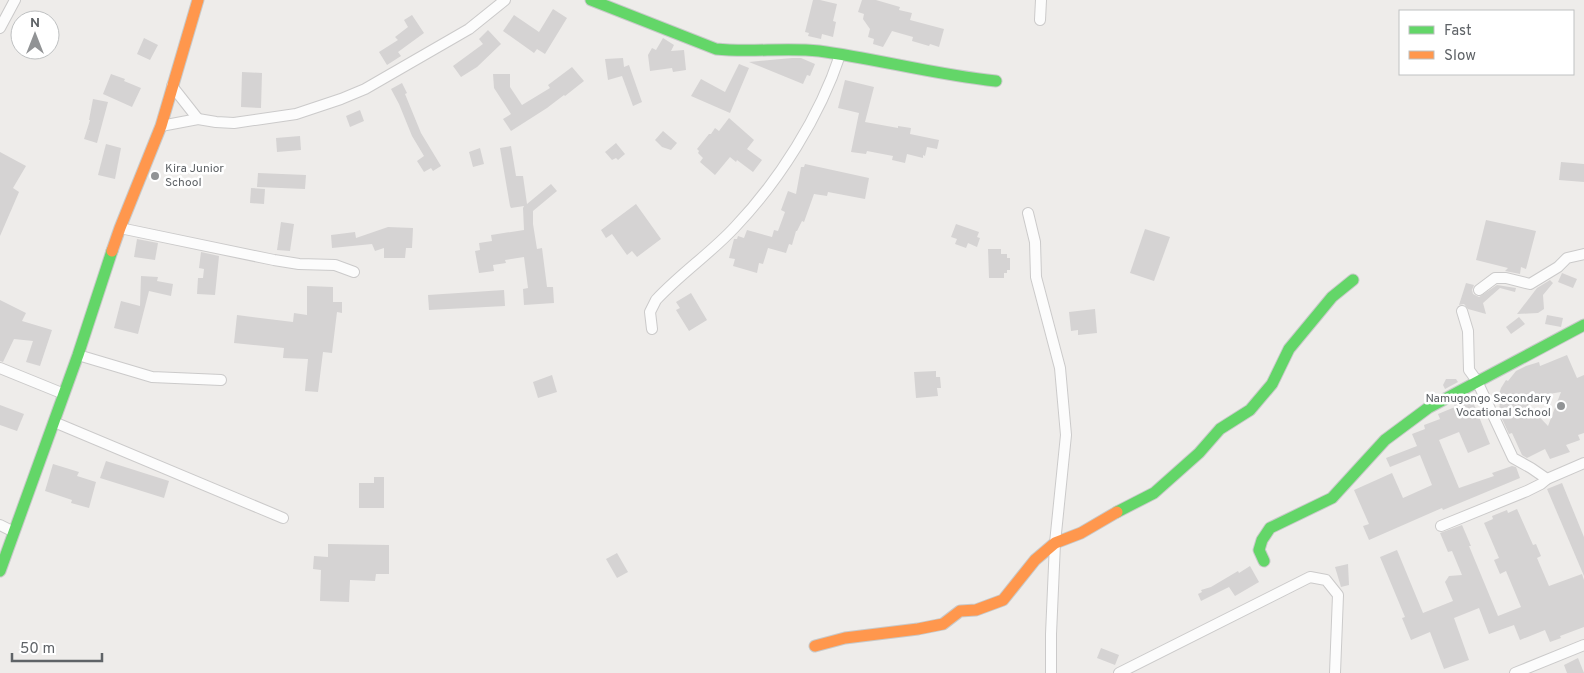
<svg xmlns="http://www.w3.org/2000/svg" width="1584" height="673" font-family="Overpass,sans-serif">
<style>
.building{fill:#d5d3d3;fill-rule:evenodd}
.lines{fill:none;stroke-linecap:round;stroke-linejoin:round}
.street-casing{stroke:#cbcaca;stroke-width:12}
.fast-casing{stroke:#c8c9c9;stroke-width:13}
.slow-casing{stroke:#c8c9c9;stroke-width:13}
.street{stroke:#fcfcfc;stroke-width:10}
.fast{stroke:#63d668;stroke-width:11}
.slow{stroke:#ff974d;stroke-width:11}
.poi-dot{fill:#919395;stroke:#fff;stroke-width:2}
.labels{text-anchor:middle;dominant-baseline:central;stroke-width:5;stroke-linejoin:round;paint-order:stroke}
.poi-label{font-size:12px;fill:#5f6367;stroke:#fff;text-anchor:start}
</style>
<rect width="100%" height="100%" fill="#eeecea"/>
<g class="building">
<polygon points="813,0 820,0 837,4 833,21 836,22 833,37 822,34 821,39 808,36 809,33 805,32"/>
<polygon points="862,0 876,0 900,7 899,10 912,13 910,20 944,29 939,47 930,44 929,46 912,41 913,37 892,31 883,47 873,44 874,39 868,37 870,29 863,19 864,14 858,12"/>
<polygon points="553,9 567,18 545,54 537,49 534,53 503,31 514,15 539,32"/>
<polygon points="412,15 424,33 398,52 401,56 387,65 379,52 398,40 395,37 408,27 404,20"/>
<polygon points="488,30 501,44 477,67 461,77 453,66 483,44 479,39"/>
<polygon points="144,38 158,45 150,60 137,54"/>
<polygon points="663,38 674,45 671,51 684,50 686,70 673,72 672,68 650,71 648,55 652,48 656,50"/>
<polygon points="623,58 624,67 629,65 642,102 633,106 622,76 608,80 605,59"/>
<polygon points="792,58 801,58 815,64 810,76 807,75 803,84 749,62"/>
<polygon points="739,64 749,68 730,113 691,96 701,79 725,92"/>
<polygon points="572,67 584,81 565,96 564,95 547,108 511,131 503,119 511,114 494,88 493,74 510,74 510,87 522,105 550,88 548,85"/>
<polygon points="242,72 262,73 261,108 241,107"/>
<polygon points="111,74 125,79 124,81 141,88 132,107 103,94"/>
<polygon points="845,80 874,87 865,122 898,128 898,126 911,128 910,134 939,140 937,149 927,147 925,156 923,155 923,158 907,154 905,163 892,160 893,156 867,151 866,154 851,152 859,113 838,108"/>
<polygon points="402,83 407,93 405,94 421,133 441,166 433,171 431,168 424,172 417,161 424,156 412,136 399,104 391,89"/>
<polygon points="93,99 108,102 97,143 84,139 90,120 89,120"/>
<polygon points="360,110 364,121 350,127 346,116"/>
<polygon points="729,118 754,140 747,149 762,160 753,172 737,160 736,162 730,157 715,175 700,162 703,158 698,153 699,151 697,149 709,134 711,134 715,128 719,131"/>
<polygon points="663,131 677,143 671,150 662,147 655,140"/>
<polygon points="300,136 301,150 277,152 276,138"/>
<polygon points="616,143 625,154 618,160 616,158 612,160 605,152"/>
<polygon points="106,144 121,148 115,179 98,175"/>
<polygon points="511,146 516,176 523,176 527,204 551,184 557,191 533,211 533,224 537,249 542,248 547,287 553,287 554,303 524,305 523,289 528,288 524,257 505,260 506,263 493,265 494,271 479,273 475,251 480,250 479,243 492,241 491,235 524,230 523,208 524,206 511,208 510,206 500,148"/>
<polygon points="480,148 484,164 473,167 469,152"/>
<polygon points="0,152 26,166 13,188 19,192 0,236"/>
<polygon points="1561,162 1584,164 1584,182 1559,180"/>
<polygon points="805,164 869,178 865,199 828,192 827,196 814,194 804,222 802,221 797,231 796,231 792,245 789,244 786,253 768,248 763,264 759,263 757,273 733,266 735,259 729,258 734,239 737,239 738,236 744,238 747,230 772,237 774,230 778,231 785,212 781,210 788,191 796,194 801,167 804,167"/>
<polygon points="258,173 306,175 305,189 257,187"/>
<polygon points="251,188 265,189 264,204 250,203"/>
<polygon points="636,204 661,239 637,257 632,251 627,255 612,234 606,238 601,230"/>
<polygon points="1486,220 1536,231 1526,269 1521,267 1520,274 1505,271 1508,268 1476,260"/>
<polygon points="281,222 294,224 290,251 277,250"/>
<polygon points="956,224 979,232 977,237 980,238 977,247 968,243 966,248 955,244 957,239 951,237"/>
<polygon points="388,227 413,228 412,248 406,248 405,258 384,258 384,248 375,251 372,244 332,248 331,235 355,232 356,238"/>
<polygon points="1145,229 1170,237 1154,281 1130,273"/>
<polygon points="137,239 158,243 155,260 134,257"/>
<polygon points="988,249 1001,249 1001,254 1007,254 1007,258 1010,258 1010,270 1007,270 1007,273 1004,273 1004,278 989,278"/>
<polygon points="201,252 219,256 215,295 197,294 198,278 203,278 204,269 199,268"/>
<polygon points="1562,273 1577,279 1573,288 1558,282"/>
<polygon points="141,276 158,277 157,281 173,284 171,296 149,291 138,334 114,328 121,301 140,306"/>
<polygon points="1550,280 1553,283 1543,295 1544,309 1538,313 1517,314 1537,288"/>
<polygon points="1466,283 1474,285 1472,290 1473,294 1479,297 1497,285 1516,288 1515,292 1500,288 1483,303 1486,314 1468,309 1464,304 1459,305"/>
<polygon points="307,286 333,287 333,302 342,302 342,313 337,312 332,353 323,352 318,392 305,391 308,359 283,358 284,348 234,343 237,315 293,322 294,313 307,315"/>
<polygon points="504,290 505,306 429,310 428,295"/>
<polygon points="691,293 707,320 689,331 676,310 680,308 676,302"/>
<polygon points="0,300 26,313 22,321 52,330 40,366 26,362 33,341 14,339 3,362 0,361"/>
<polygon points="1095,309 1097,333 1078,335 1078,330 1071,331 1069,312"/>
<polygon points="1547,315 1563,318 1561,327 1545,324"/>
<polygon points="1519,317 1525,324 1511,334 1506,327"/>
<path d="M1567,355L1577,378L1584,375V433L1578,435L1580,440L1566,445L1570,452L1550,459L1545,449L1527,458L1522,455L1512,433L1509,434L1499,412L1500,401L1497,400L1501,388L1506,380L1508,381L1516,371L1526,366L1539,362L1540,366ZM1561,392L1548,426L1528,405L1536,396Z"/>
<polygon points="936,371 936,377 940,377 941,388 937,388 938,396 916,398 914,372"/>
<polygon points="552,375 557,392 538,398 533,382"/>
<polygon points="1446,379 1456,379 1458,382 1445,389 1443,385"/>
<polygon points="1471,397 1490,444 1468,453 1459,432 1439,440 1459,488 1494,476 1492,473 1512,466 1516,467 1520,478 1443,510 1442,508 1369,540 1363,526 1369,524 1354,490 1392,473 1403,498 1432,485 1420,455 1390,467 1386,458 1417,446 1412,434 1425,429 1424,425 1440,419 1438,414 1455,407 1454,404"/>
<polygon points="0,405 24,414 17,431 0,425"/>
<polygon points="106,461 169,481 164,498 100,478"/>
<polygon points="53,464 79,472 77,476 96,482 89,508 71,503 72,500 45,491"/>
<polygon points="374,477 384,477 384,508 359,508 359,483 374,483"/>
<polygon points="1562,483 1584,537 1584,576 1547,489"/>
<polygon points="1517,509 1533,545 1536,544 1541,556 1537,558 1549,586 1582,574 1584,580 1584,627 1560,636 1561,638 1550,642 1545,630 1520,640 1514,625 1489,634 1479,608 1454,618 1469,660 1444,669 1430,632 1411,640 1402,618 1405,617 1380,557 1397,550 1423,613 1453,601 1445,582 1449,576 1462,575 1452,551 1448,552 1440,533 1462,525 1471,546 1469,546 1498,616 1521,607 1506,571 1500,574 1494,560 1499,558 1484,523 1493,519 1492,516 1507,510 1508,513"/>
<polygon points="328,544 389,545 389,574 376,574 375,581 350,580 349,602 320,601 321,570 313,569 314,556 328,557"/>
<polygon points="617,553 628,572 617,578 606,559"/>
<polygon points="1348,564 1349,585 1341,587 1335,567"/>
<polygon points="1250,566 1259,582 1235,596 1229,587 1201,601 1198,594 1202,592 1201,590 1211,587 1238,571 1239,573"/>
<polygon points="1101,648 1119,655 1115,665 1097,658"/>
<polygon points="1578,658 1584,673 1567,673 1564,665"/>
</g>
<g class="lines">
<defs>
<g id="street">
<polyline points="1040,20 1041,0"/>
<polyline points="0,28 15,0"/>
<polyline points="172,86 198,119"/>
<polyline points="161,126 198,119 216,122 234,123 296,114 341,99 365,89 469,29 505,0"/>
<polyline points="1028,213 1035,242 1036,277 1060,368 1066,435 1055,543 1051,634 1051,673"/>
<polyline points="120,228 274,260 299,264 335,265 354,272"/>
<polyline points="1479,290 1495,278 1506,278 1530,284 1558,267 1567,258 1584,254"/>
<polyline points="1462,311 1468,331 1469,370 1477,381 1513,458 1531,468 1547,479"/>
<path d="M652,329L650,312L656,300C681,273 711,253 735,227C779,181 820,116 840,55"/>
<polyline points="78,355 152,377 221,380"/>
<polyline points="0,368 64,394"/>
<polyline points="54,422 283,518"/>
<polyline points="0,525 14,532"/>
<polyline points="1441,526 1527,491 1541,484 1547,479 1584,463"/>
<polyline points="1119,673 1310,577 1326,580 1338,595 1335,673"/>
<polyline points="1515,673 1584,645"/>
</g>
<g id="fast">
<path d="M591,0L716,49C750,53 785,47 819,51C878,59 936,75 996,81"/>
<polyline points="1117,512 1154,493 1199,453 1220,429 1250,410 1272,384 1289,349 1332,297 1353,280"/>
<polyline points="1264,561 1259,550 1262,540 1270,528 1332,498 1385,440 1428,408 1584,325"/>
<polyline points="0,571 78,355 112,251"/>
</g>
<g id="slow">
<polyline points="112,251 120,228 161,126 198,0"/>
<polyline points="815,646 845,638 918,629 943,624 960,611 976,610 1003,600 1035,560 1055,543 1081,533 1117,512"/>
</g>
</defs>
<use href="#street" class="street-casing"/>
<use href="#fast" class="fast-casing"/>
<use href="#slow" class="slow-casing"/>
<use href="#street" class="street"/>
<use href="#fast" class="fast"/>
<use href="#slow" class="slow"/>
</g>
<g class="poi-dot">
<circle cx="155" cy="176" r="5"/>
<circle cx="1561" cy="406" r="5"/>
</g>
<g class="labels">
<g class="poi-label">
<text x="165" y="169">Kira Junior<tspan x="165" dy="14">School</tspan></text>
<text x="1551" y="399" text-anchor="end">Namugongo Secondary<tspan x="1551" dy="14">Vocational School</tspan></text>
</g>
</g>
<rect x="1399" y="10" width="175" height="65" fill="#ffffff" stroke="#bfc1c2"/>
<rect x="1409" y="26" width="25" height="8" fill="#63d668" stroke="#bfc1c2"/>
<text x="1444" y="35" font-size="15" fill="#5f6367">Fast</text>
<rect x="1409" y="51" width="25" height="8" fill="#ff974d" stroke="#bfc1c2"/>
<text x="1444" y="60" font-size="15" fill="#5f6367">Slow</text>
<g transform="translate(35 35)"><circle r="24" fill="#ffffff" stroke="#bfc1c2"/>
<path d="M0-4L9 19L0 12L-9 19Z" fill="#919395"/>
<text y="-8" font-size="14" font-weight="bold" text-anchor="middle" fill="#5f6367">N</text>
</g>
<path d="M12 653v8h90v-8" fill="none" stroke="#5f6367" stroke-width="2.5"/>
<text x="20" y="653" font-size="15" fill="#5f6367" stroke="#ffffff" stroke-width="4" paint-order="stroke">50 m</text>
</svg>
